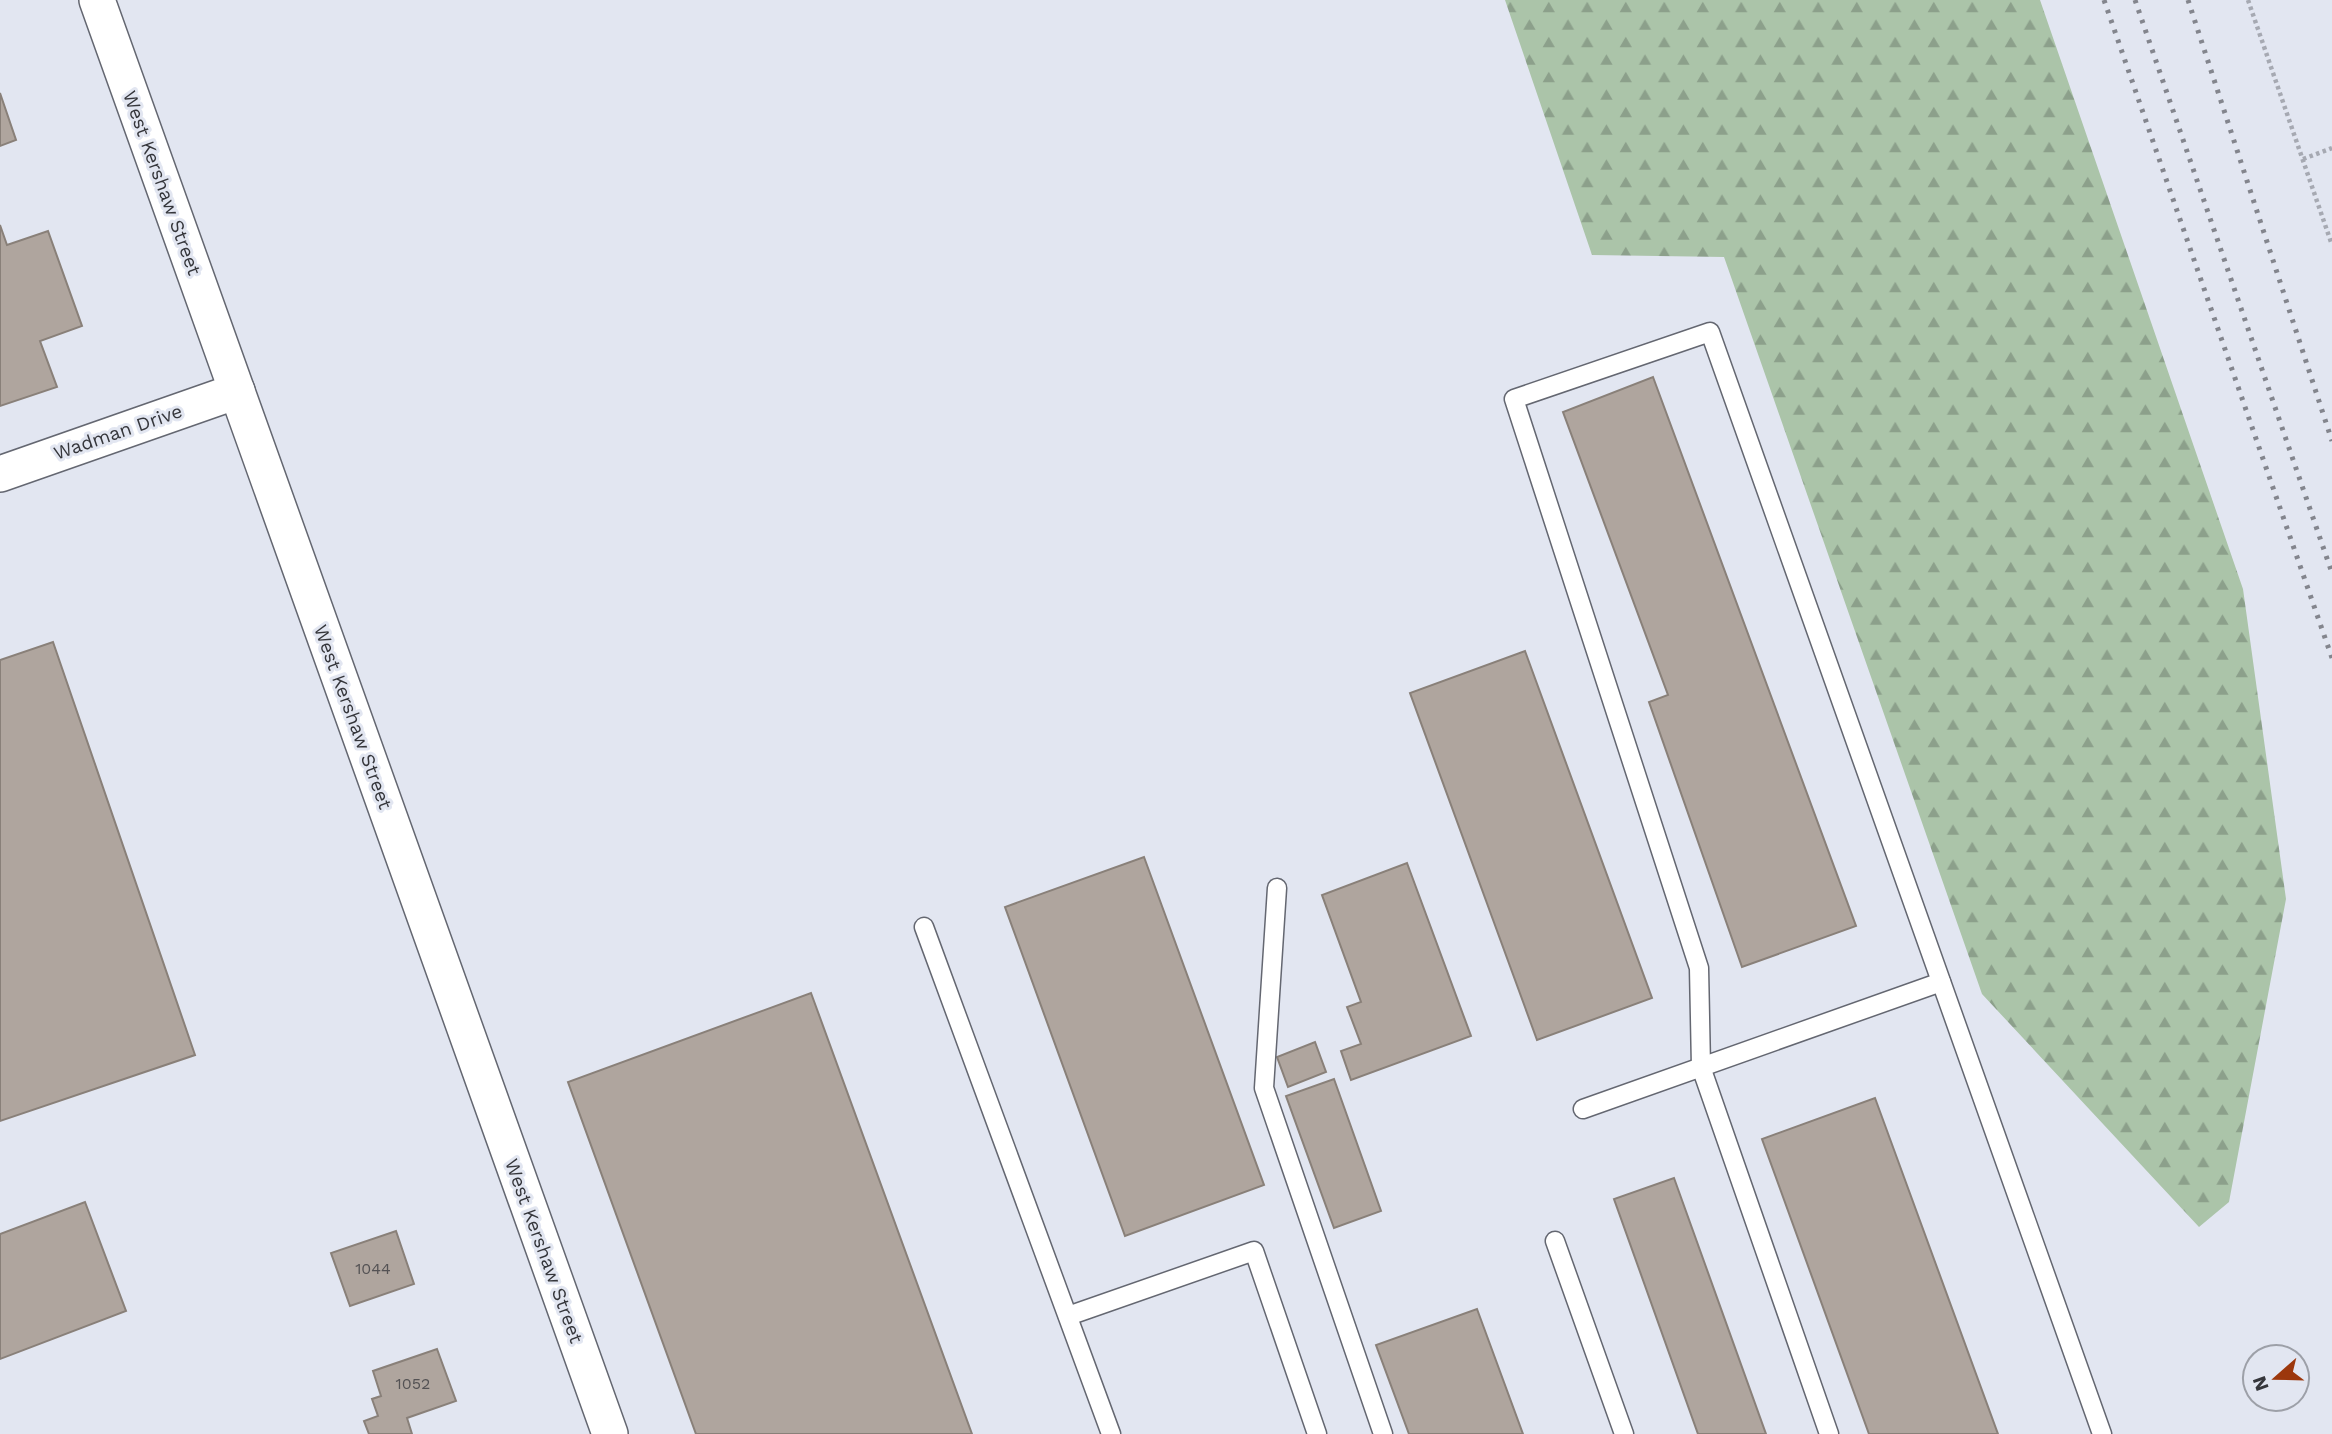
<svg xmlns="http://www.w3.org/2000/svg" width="2332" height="1434" font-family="'Work Sans',sans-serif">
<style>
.forest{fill:url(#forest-firs)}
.building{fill:#afa59e;stroke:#898079;stroke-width:2}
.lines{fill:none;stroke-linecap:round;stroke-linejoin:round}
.service-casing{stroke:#646771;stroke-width:21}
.minor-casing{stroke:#646771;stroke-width:38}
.path{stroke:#a6a9b2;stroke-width:4.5;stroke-dasharray:3.5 3.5;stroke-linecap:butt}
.service{stroke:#fff;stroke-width:18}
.minor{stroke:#fff;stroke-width:35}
.rail{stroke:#83858d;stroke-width:5;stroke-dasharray:3.5 7;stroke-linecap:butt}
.labels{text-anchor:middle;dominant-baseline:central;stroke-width:6;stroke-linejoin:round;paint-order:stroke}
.number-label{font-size:16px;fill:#545254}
.street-label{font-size:19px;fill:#35363b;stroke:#e2e6f1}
</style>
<defs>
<pattern id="forest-firs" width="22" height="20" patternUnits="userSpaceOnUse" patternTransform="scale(1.75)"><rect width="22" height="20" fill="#abc4a9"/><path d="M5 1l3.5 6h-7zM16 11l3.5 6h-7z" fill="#8ca08b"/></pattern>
</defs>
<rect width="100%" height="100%" fill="#e2e6f1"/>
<polygon class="forest" points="1505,0 2040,0 2243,589 2286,899 2229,1202 2199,1227 1982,994 1724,257 1592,255"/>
<g class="building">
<polygon points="0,93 16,140 0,146"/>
<polygon points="0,225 7,245 48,231 82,326 40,341 57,387 0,406"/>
<polygon points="1653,377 1856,926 1742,967 1649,702 1668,695 1563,412"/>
<polygon points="53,642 195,1055 0,1121 0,660"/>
<polygon points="1525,651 1652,998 1537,1040 1410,693"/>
<polygon points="1144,857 1264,1185 1125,1236 1005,907"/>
<polygon points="1407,863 1471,1036 1351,1080 1341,1051 1361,1044 1347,1007 1361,1002 1322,895"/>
<polygon points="811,993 972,1434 696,1434 568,1082"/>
<polygon points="1315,1042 1326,1072 1288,1087 1277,1057"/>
<polygon points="1334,1079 1381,1211 1334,1228 1286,1096"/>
<polygon points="1875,1098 1998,1434 1869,1434 1762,1139"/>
<polygon points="1674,1178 1766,1434 1698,1434 1614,1199"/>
<polygon points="85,1202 126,1311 0,1359 0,1234"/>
<polygon points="396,1231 414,1284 350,1306 331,1253"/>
<polygon points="1477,1309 1523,1434 1409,1434 1376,1345"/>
<polygon points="437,1349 456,1401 407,1418 412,1434 369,1434 364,1421 378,1416 372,1399 381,1396 373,1371"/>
</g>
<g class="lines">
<defs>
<g id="service">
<polyline points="1277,888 1264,1088 1383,1434"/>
<polyline points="924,927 1111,1434"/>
<polyline points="1583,1109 1941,982"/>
<polyline points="1555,1241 1624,1434"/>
<polyline points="1068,1316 1254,1251 1317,1434"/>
<polyline points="1829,1434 1701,1067 1699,968 1514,399 1710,332 2102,1434"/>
</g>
<g id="minor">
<polyline points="97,0 610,1434"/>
<polyline points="0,474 237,391"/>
</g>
</defs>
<use href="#service" class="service-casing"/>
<use href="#minor" class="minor-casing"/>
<g class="path">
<polyline points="2248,0 2332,245"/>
<polyline points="2303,159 2332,148"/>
</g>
<use href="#service" class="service"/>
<use href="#minor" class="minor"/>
<g class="rail">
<polyline points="2104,0 2332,658"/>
<polyline points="2135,0 2332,573"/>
<polyline points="2188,0 2332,441"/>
</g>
</g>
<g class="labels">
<g class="number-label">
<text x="373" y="1268">1044</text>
<text x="413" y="1383">1052</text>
</g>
<g class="street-label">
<text transform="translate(162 183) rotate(70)">West Kershaw Street</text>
<text transform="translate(118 432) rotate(-19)">Wadman Drive</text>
<text transform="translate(353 717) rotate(70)">West Kershaw Street</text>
<text transform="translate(544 1251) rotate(70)">West Kershaw Street</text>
</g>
</g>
<g transform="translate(2276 1378) rotate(250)"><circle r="33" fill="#e2e6f1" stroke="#9da0a8" stroke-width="2"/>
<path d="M0-5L12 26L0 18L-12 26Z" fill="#9c370c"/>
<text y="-10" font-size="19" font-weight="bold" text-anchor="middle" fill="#35363b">N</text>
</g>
</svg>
